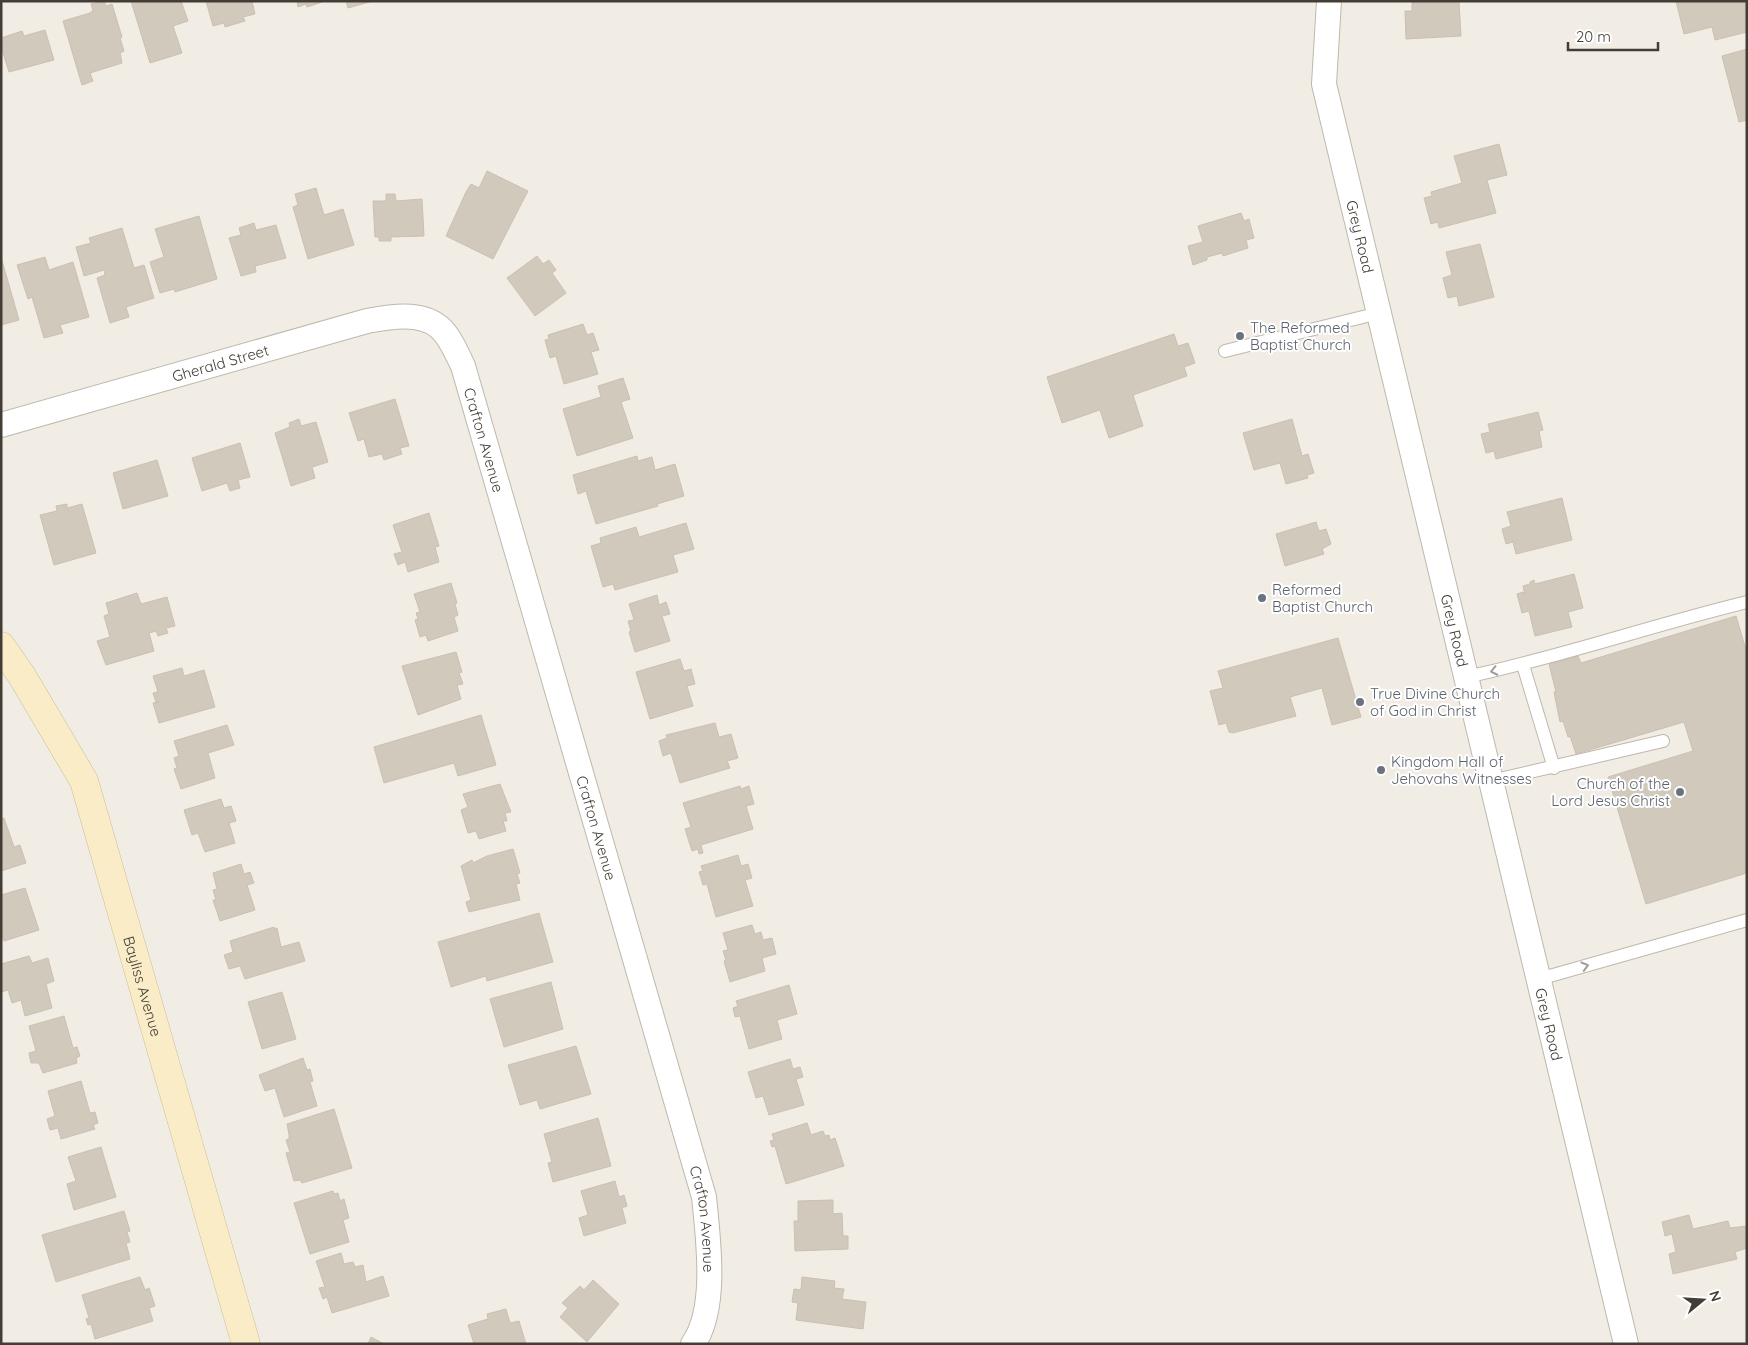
<svg xmlns="http://www.w3.org/2000/svg" width="1748" height="1345" font-family="Quicksand,sans-serif">
<style>
.building{fill:#d1c9bc;stroke:#cbc0b0}
.lines{fill:none;stroke-linecap:round;stroke-linejoin:round}
.lane-casing{stroke:#beb8ac;stroke-width:14}
.street-casing{stroke:#beb8ac;stroke-width:26}
.secondary-casing{stroke:#ccbe99;stroke-width:29}
.lane{stroke:#fff;stroke-width:12}
.street{stroke:#fff;stroke-width:24}
.secondary{stroke:#f9ecc7;stroke-width:28}
.oneway{stroke:#a19e9a}
.worship-dot{fill:#6b7280;stroke:#fff;stroke-width:2}
.labels{text-anchor:middle;dominant-baseline:central;stroke-width:4;stroke-linejoin:round;paint-order:stroke}
.street-label{font-size:15px;fill:#433d36;stroke:#fff}
.worship-label{font-size:15px;fill:#5b616d;stroke:#fff;text-anchor:start}
</style>
<rect width="100%" height="100%" fill="#f1ede5"/>
<g class="building">
<polygon points="104,1 106,6 112,4 122,37 120,38 124,51 120,53 122,63 90,73 93,81 82,85 63,21 90,13 93,10 91,4"/>
<polygon points="131,1 181,1 188,21 173,26 182,53 150,63"/>
<polygon points="206,1 252,1 255,14 243,17 245,21 225,27 224,23 213,26"/>
<polygon points="297,1 321,1 322,2 307,7 306,4 298,7"/>
<polygon points="346,1 373,1 348,8"/>
<polygon points="1459,1 1461,36 1406,39 1405,11 1412,11 1412,2"/>
<polygon points="1676,1 1747,1 1747,32 1715,40 1712,27 1684,34"/>
<polygon points="45,30 54,60 9,72 1,46 1,38 22,31 24,36"/>
<polygon points="1747,49 1747,120 1739,122 1722,56"/>
<polygon points="1499,144 1507,175 1487,180 1496,213 1439,228 1438,222 1431,224 1424,198 1432,196 1431,192 1462,183 1454,156"/>
<polygon points="487,171 528,191 493,259 446,236 466,192 471,184 479,188"/>
<polygon points="316,188 324,215 343,209 354,245 308,259 293,207 298,205 295,194"/>
<polygon points="386,194 395,194 396,201 422,199 424,236 391,237 391,241 379,241 379,237 375,237 373,201 386,201"/>
<polygon points="1241,213 1244,221 1249,219 1254,238 1246,240 1248,248 1223,256 1222,253 1207,257 1207,260 1193,265 1188,246 1203,242 1198,226"/>
<polygon points="199,216 217,279 175,292 174,289 160,293 150,262 164,257 155,229"/>
<polygon points="254,223 256,230 276,225 286,258 255,266 256,272 241,276 229,238 241,235 239,228"/>
<polygon points="122,228 134,268 144,265 154,298 126,307 129,317 110,323 97,278 105,275 104,270 84,276 76,247 91,243 89,238"/>
<polygon points="1480,244 1494,297 1459,306 1457,296 1448,298 1443,278 1452,275 1446,252"/>
<polygon points="537,256 543,264 549,260 556,270 552,273 566,293 535,316 507,278"/>
<polygon points="1,257 19,320 1,325"/>
<polygon points="45,257 49,270 73,262 89,317 60,325 63,333 44,338 32,297 28,299 17,265"/>
<polygon points="583,324 587,335 593,333 599,350 591,352 598,374 564,384 556,356 550,358 545,340 549,339 548,335"/>
<polygon points="1174,334 1178,346 1188,343 1195,363 1184,367 1187,376 1133,395 1143,426 1109,438 1100,410 1062,423 1047,377"/>
<polygon points="623,378 630,399 621,402 633,438 577,456 563,409 601,397 598,386"/>
<polygon points="395,399 409,446 400,448 402,454 384,460 382,454 369,457 364,439 358,441 349,413"/>
<polygon points="1538,412 1543,430 1539,431 1542,447 1496,459 1494,451 1486,453 1481,434 1490,432 1488,424"/>
<polygon points="299,419 301,426 316,422 328,462 312,467 315,478 291,486 275,433 290,427 289,423"/>
<polygon points="1292,419 1302,456 1308,454 1314,473 1307,475 1308,478 1286,484 1280,463 1254,470 1243,433"/>
<polygon points="240,443 250,477 238,480 240,488 230,491 227,483 202,491 192,458"/>
<polygon points="637,456 638,461 652,457 655,470 675,464 684,496 657,504 658,506 596,524 586,491 578,494 573,475"/>
<polygon points="157,460 168,496 123,509 113,473"/>
<polygon points="1562,498 1572,540 1516,554 1513,542 1506,544 1502,529 1511,526 1507,512"/>
<polygon points="67,504 67,508 82,504 96,553 54,565 40,515 57,511 56,506"/>
<polygon points="429,513 439,546 435,547 439,562 408,572 405,562 398,565 394,554 402,552 393,525"/>
<polygon points="1316,522 1319,531 1326,529 1331,544 1322,549 1324,554 1285,566 1276,534"/>
<polygon points="686,523 694,549 673,555 678,572 615,590 613,584 603,587 591,546 601,543 600,538 636,527 639,537"/>
<polygon points="1574,574 1583,608 1568,612 1572,627 1535,636 1529,611 1522,613 1517,594 1523,592 1525,595 1523,586 1530,584 1530,582 1534,580 1535,584"/>
<polygon points="451,583 457,603 455,604 458,615 454,617 458,631 428,641 426,635 420,637 415,620 418,619 416,613 420,612 414,594"/>
<polygon points="137,593 141,604 167,597 175,626 166,628 168,633 158,636 156,631 149,633 154,651 106,665 97,641 110,637 104,616 109,614 106,603"/>
<polygon points="657,595 659,605 666,602 670,614 662,616 670,641 635,652 629,632 631,631 628,621 634,620 629,604"/>
<polygon points="1736,616 1747,653 1747,873 1646,904 1608,777 1693,751 1684,722 1576,754 1570,736 1568,737 1563,721 1560,722 1554,692 1556,692 1549,664 1578,656 1581,663"/>
<polygon points="1338,638 1361,717 1332,725 1322,688 1290,697 1296,716 1233,733 1229,732 1226,723 1219,725 1210,691 1223,688 1218,671"/>
<polygon points="456,652 462,672 459,673 463,684 457,685 461,699 418,715 402,666"/>
<polygon points="680,659 684,671 691,669 695,684 687,686 693,706 650,719 636,672"/>
<polygon points="182,668 184,676 204,670 215,707 159,723 153,703 159,702 156,702 153,693 158,692 153,676"/>
<polygon points="481,715 496,765 458,776 454,763 384,783 374,747"/>
<polygon points="715,723 719,737 731,734 738,758 727,761 730,768 680,783 671,753 663,756 659,741 667,738 666,735"/>
<polygon points="227,725 234,745 208,753 215,778 181,789 174,769 177,768 174,758 179,756 174,741"/>
<polygon points="500,784 511,812 505,813 507,821 503,821 506,831 479,839 476,831 468,833 461,810 468,807 463,794"/>
<polygon points="740,786 741,789 749,786 754,804 746,806 753,829 701,845 703,853 699,854 698,849 692,851 685,829 691,827 683,803"/>
<polygon points="221,799 224,808 231,806 236,821 229,823 235,843 205,852 198,833 192,835 184,810"/>
<polygon points="4,818 14,847 20,845 26,863 1,871 1,819"/>
<polygon points="513,849 520,873 517,874 520,883 516,884 520,900 469,912 466,902 471,900 461,866 472,860 473,863 487,856"/>
<polygon points="738,855 741,866 748,864 752,878 745,880 753,906 716,917 707,884 703,885 699,872 703,871 701,866"/>
<polygon points="241,864 244,874 250,872 254,883 247,885 255,910 220,921 213,900 216,900 213,890 217,889 213,873"/>
<polygon points="25,888 39,930 4,941 1,932 1,895"/>
<polygon points="539,913 553,962 487,981 486,976 451,987 438,942"/>
<polygon points="752,925 755,934 761,932 763,940 772,938 776,954 762,958 765,971 730,982 724,961 726,960 723,951 728,950 723,933"/>
<polygon points="274,927 275,929 277,928 281,947 299,942 305,961 245,979 240,966 229,969 224,955 233,952 230,941"/>
<polygon points="29,956 32,963 48,958 54,981 46,984 52,1008 25,1016 21,1000 12,1003 8,990 1,992 1,964"/>
<polygon points="551,982 563,1029 504,1047 490,999"/>
<polygon points="789,985 797,1014 777,1020 782,1039 749,1049 740,1016 735,1017 733,1008 738,1006 736,1001"/>
<polygon points="282,992 296,1039 262,1049 248,1002"/>
<polygon points="64,1016 73,1048 77,1047 80,1056 76,1058 77,1063 43,1073 39,1063 31,1063 29,1053 36,1051 29,1026"/>
<polygon points="576,1046 591,1094 540,1109 537,1100 520,1105 508,1065"/>
<polygon points="303,1058 307,1070 310,1069 313,1081 310,1082 317,1106 284,1117 275,1088 265,1091 259,1075"/>
<polygon points="790,1059 793,1069 800,1067 803,1077 796,1079 804,1105 769,1115 763,1096 756,1098 748,1072"/>
<polygon points="81,1081 90,1113 95,1112 98,1123 93,1125 95,1129 61,1139 58,1128 50,1130 47,1119 55,1116 48,1091"/>
<polygon points="334,1109 352,1168 302,1183 300,1180 294,1181 286,1153 290,1152 286,1140 289,1139 289,1135 287,1124"/>
<polygon points="598,1118 611,1166 553,1182 548,1163 552,1162 544,1134"/>
<polygon points="807,1123 811,1135 823,1131 825,1136 829,1135 830,1140 835,1138 844,1166 786,1184 775,1146 772,1147 770,1141 774,1140 772,1134"/>
<polygon points="101,1147 116,1197 74,1210 67,1184 76,1181 68,1157"/>
<polygon points="615,1181 619,1197 624,1195 627,1206 622,1208 626,1223 584,1236 579,1218 588,1215 581,1191"/>
<polygon points="333,1191 334,1194 338,1193 340,1201 344,1199 349,1218 343,1220 349,1242 310,1254 294,1203"/>
<polygon points="833,1200 833,1214 842,1213 843,1236 848,1236 848,1249 795,1251 794,1221 798,1221 798,1201"/>
<polygon points="124,1211 130,1231 127,1232 130,1242 126,1243 130,1259 56,1282 42,1235"/>
<polygon points="1689,1215 1693,1229 1728,1221 1730,1228 1747,1226 1747,1248 1735,1252 1737,1259 1673,1274 1669,1254 1676,1252 1672,1234 1665,1236 1662,1222"/>
<polygon points="341,1253 344,1264 353,1262 355,1267 363,1265 366,1282 383,1276 389,1296 332,1313 327,1297 323,1299 319,1288 325,1287 316,1261"/>
<polygon points="140,1277 145,1290 149,1288 155,1306 149,1308 153,1321 95,1339 91,1324 88,1325 86,1319 89,1318 82,1295"/>
<polygon points="802,1277 835,1281 834,1288 844,1289 842,1299 866,1302 863,1329 796,1320 798,1303 792,1302 794,1289 801,1290"/>
<polygon points="593,1280 619,1304 587,1342 560,1317 568,1308 562,1303 580,1286 584,1290"/>
<polygon points="506,1309 510,1323 519,1321 526,1344 474,1344 468,1325 488,1319 487,1314"/>
<polygon points="371,1337 384,1344 368,1344"/>
</g>
<g class="lines">
<defs>
<g id="lane">
<polyline points="1225,351 1379,313"/>
<polyline points="1523,665 1554,768"/>
<path d="M1466,677C1561,657 1652,625 1747,602"/>
<polyline points="1491,781 1663,741"/>
<polyline points="1539,979 1747,920"/>
</g>
<g id="street">
<path id="s1" d="M1329,1L1324,84L1626,1344"/>
<path id="s2" d="M1,425L367,321C389,317 420,311 439,327C450,336 457,354 463,366L704,1197C708,1238 718,1309 693,1344"/>
</g>
<g id="secondary">
<path id="s3" d="M1,646L22,676L84,781L246,1344"/>
</g>
</defs>
<use href="#lane" class="lane-casing"/>
<use href="#street" class="street-casing"/>
<use href="#secondary" class="secondary-casing"/>
<use href="#lane" class="lane"/>
<use href="#street" class="street"/>
<use href="#secondary" class="secondary"/>
</g>
<defs><path id="oneway-chevron" d="M-2-3.5L2.5 0L-2 3.5" fill="none" stroke-width="1.6" stroke-linecap="round" stroke-linejoin="round" transform="scale(1.25)"/></defs>
<g class="oneway">
<use href="#oneway-chevron" transform="translate(1494 671) rotate(168)"/>
<use href="#oneway-chevron" transform="translate(1585 966) rotate(-16)"/>
</g>
<g class="worship-dot">
<circle cx="1240" cy="336" r="5"/>
<circle cx="1262" cy="598" r="5"/>
<circle cx="1360" cy="702" r="5"/>
<circle cx="1381" cy="770" r="5"/>
<circle cx="1680" cy="792" r="5"/>
</g>
<g class="labels">
<g class="street-label">
<text stroke="none"><textPath href="#s1" startOffset="240">Grey Road</textPath></text>
<text stroke="none"><textPath href="#s2" startOffset="228">Gherald Street</textPath></text>
<text stroke="none"><textPath href="#s2" startOffset="578">Crafton Avenue</textPath></text>
<text stroke="none"><textPath href="#s1" startOffset="645">Grey Road</textPath></text>
<text stroke="none"><textPath href="#s2" startOffset="982">Crafton Avenue</textPath></text>
<text stroke="none"><textPath href="#s3" startOffset="372">Bayliss Avenue</textPath></text>
<text stroke="none"><textPath href="#s1" startOffset="1050">Grey Road</textPath></text>
<text stroke="none"><textPath href="#s2" startOffset="1388">Crafton Avenue</textPath></text>
</g>
<g class="worship-label">
<text x="1250" y="327">The Reformed<tspan x="1250" dy="17">Baptist Church</tspan></text>
<text x="1272" y="589">Reformed<tspan x="1272" dy="17">Baptist Church</tspan></text>
<text x="1370" y="693">True Divine Church<tspan x="1370" dy="17">of God in Christ</tspan></text>
<text x="1391" y="761">Kingdom Hall of<tspan x="1391" dy="17">Jehovahs Witnesses</tspan></text>
<text x="1670" y="783" text-anchor="end">Church of the<tspan x="1670" dy="17">Lord Jesus Christ</tspan></text>
</g>
</g>
<rect width="1748" height="1345" fill="none" stroke="#433d36" stroke-width="5"/>
<g transform="translate(1703 1300) rotate(72)" stroke="#ffffff" stroke-width="4" paint-order="stroke">
<path d="M0-4L9 19L0 12L-9 19Z" fill="#433d36"/>
<text y="-8" font-size="14" font-weight="bold" text-anchor="middle" fill="#433d36">N</text>
</g>
<path d="M1568 42v8h90v-8" fill="none" stroke="#433d36" stroke-width="2.5"/>
<text x="1576" y="42" font-size="15" fill="#433d36" stroke="#ffffff" stroke-width="4" paint-order="stroke">20 m</text>
</svg>
